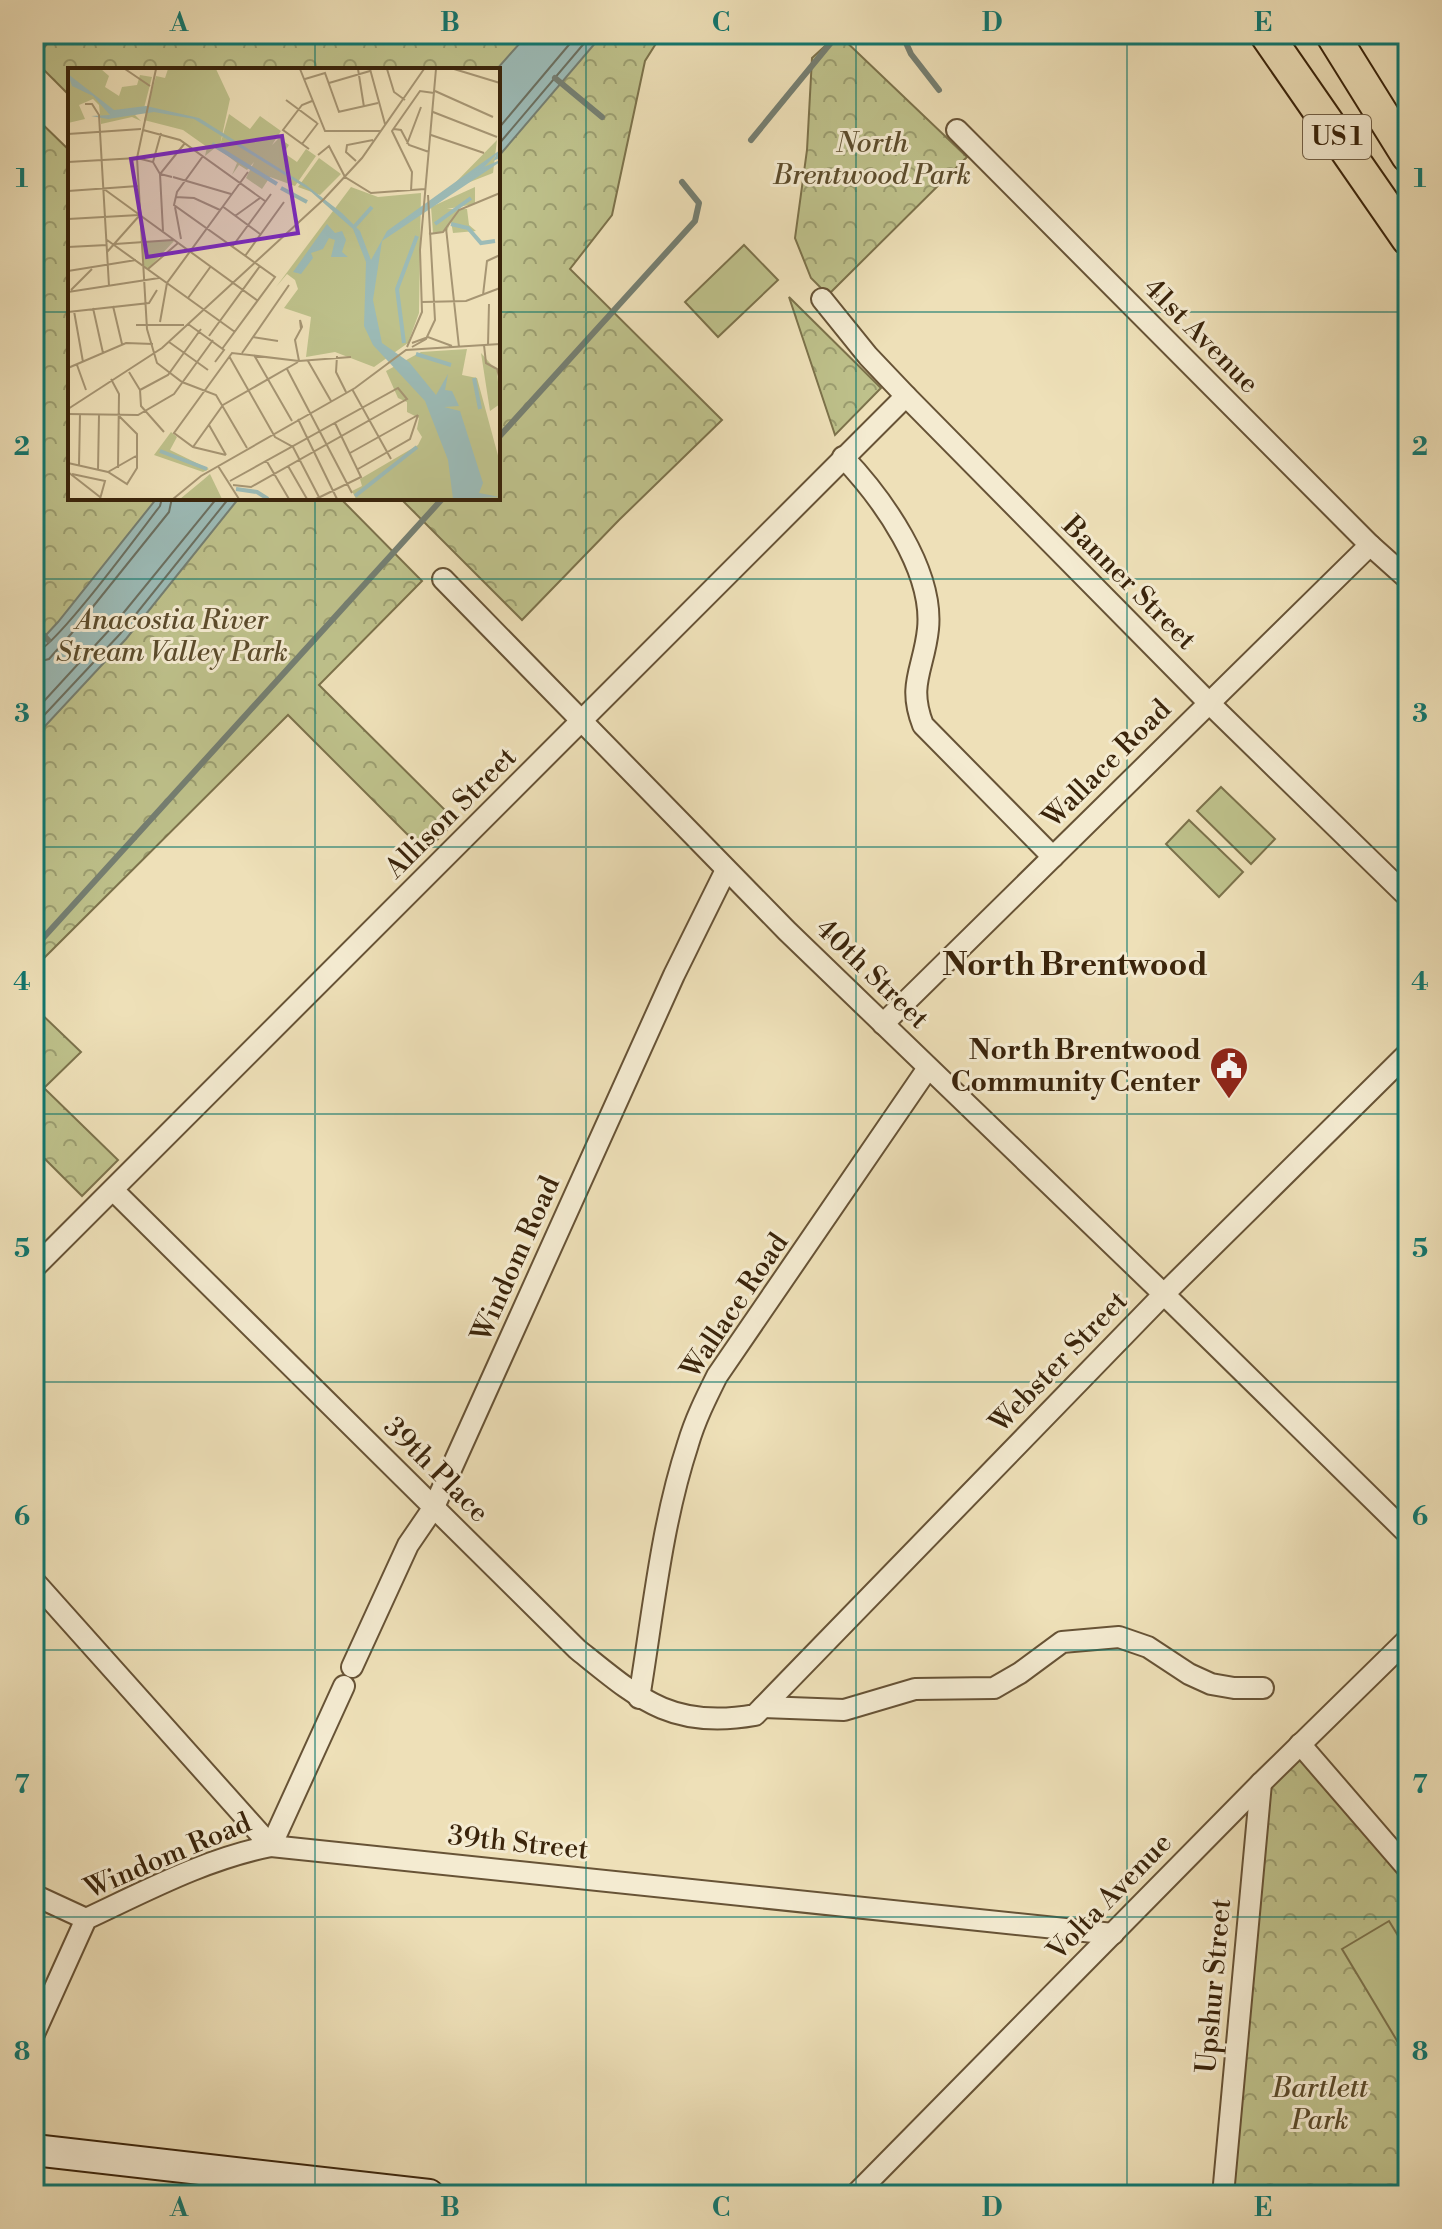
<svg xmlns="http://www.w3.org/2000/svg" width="1442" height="2229" font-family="'Libre Bodoni',serif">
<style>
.park{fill:url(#park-crowns);stroke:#7c724b;stroke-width:2}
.pitch{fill:#bec18b;stroke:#7c724b;stroke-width:2}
.water{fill:#9cbbb7;stroke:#757f72;stroke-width:2}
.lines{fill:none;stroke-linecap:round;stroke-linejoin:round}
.shore{stroke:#6b7061;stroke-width:2}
.stream{stroke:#757f72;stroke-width:6}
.street-casing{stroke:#675336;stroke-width:24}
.secondary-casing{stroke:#3a240b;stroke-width:34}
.primary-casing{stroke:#3a240b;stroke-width:36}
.street{stroke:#f4ebd1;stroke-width:20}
.secondary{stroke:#f4ebd1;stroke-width:30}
.primary{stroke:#eee0b8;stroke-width:32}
.grid{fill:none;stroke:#0f766e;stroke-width:2;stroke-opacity:0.55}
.labels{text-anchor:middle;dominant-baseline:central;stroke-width:6;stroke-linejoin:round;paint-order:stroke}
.shield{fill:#f4ebd1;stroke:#726046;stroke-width:2}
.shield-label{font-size:26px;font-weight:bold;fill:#3a240b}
.park-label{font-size:28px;font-style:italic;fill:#5b4b2b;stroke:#f4ebd1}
.street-label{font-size:28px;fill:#3a240b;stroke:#f4ebd1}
.poi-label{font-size:28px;font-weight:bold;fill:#3a240b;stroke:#f4ebd1;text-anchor:end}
.quarter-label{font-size:32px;font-weight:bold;fill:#3a240b;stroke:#f4ebd1}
.inset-river{fill:none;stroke:#9cbbb7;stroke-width:4}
.inset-road{fill:none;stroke:#a69573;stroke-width:2}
.view{fill:#7b2cbf;fill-opacity:0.15;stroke:#7b2cbf;stroke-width:4}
.inset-edge{fill:none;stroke:#3a240b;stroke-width:4}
.neatline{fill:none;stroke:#0f766e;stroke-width:3}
.grid-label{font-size:26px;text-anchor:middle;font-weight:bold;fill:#0f766e}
</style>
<defs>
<pattern id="park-crowns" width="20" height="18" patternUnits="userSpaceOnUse" patternTransform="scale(2)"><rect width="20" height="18" fill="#bec18b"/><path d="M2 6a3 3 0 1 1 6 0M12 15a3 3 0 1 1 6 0" fill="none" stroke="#9b9d70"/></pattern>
</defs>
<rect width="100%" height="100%" fill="#eee0b8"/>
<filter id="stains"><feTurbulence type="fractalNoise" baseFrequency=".0025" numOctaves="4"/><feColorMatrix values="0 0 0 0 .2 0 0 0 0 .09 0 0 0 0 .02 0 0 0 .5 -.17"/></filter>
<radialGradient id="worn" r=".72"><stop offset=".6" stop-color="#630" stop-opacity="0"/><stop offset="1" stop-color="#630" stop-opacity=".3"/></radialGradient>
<g class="park">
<polygon points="55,34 662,34 645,61 612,215 570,269 722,420 619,520 522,620 400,498 498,498 498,70 70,70 70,96 34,60"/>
<polygon points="838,34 967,157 828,295 811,278 795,238 807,150 812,58"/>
<polygon points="34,116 70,151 70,498 340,498 422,581 319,685 456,821 425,852 288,715 34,968"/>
<polygon points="789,297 881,388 835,435"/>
<polygon points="34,1007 81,1052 44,1088 118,1160 82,1196 34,1148"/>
<polygon points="1300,1744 1408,1869 1408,2195 1223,2195 1261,1783"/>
</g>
<g class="pitch">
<polygon points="744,245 778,280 718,337 685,302"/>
<polygon points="1221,787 1275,839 1251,864 1197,811"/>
<polygon points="1189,820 1243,872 1219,897 1166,844"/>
<polygon points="1389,1921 1408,1952 1408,2038 1399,2044 1342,1949"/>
</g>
<g class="water">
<polygon points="528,34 603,34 498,157 496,70"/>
<polygon points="157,498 239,498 126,639 34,738 34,648 58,622"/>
</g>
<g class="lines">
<g class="shore">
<polyline points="498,129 578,34"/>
<polyline points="498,145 592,34"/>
<path d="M34,653C53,651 142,529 160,506L162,498"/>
<polyline points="34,663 49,659 71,634 169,512 172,498"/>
<polyline points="34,712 112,627 217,498"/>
<polyline points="34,726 120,634 229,498"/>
</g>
<g class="stream">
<polyline points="902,34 911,54 939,90"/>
<polyline points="555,78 602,117"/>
<polyline points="751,140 838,34"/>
<polyline points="498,438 695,221 699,203 682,182"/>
<polyline points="34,625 48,640"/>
<polyline points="34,948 443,498"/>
</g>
<defs>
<g id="street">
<polyline points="957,130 1370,545 1408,579"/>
<polyline points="822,299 868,356 906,396 1209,703 1408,897"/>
<path d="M843,457C882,498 934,570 928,629C924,669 907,684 923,725L1053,857"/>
<polyline points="443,579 787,931 1175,1305 1408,1534"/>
<polyline points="883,1024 1370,545"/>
<path d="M113,1190L577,1649C638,1698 671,1730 755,1715L1164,1294L1408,1053"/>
<polyline points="34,1268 906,396"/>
<polyline points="34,1581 271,1846 1113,1934"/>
<polyline points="352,1667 408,1545 434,1507 674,975 726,870"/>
<path d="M639,1698C653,1614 661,1526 688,1444C695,1420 706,1398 717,1376L928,1068"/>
<polyline points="763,1707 844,1710 915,1689 994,1688 1020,1673 1062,1642 1119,1637 1148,1647 1189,1674 1211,1684 1234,1688 1263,1688"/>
<polyline points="1300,1744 1408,1869"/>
<polyline points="34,1895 86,1919"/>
<path d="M34,2034L86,1919C146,1891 205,1859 271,1846L344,1686"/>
<polyline points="855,2195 1261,1783 1408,1639"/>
<polyline points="1223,2195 1261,1783"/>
</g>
<polyline id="secondary" points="34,2150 429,2195"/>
<g id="primary">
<polyline points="1266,34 1408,239"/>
<polyline points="1332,34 1408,156"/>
</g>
</defs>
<use href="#street" class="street-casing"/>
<use href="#secondary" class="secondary-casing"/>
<use href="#primary" class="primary-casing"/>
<use href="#street" class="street"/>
<use href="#secondary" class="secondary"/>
<use href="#primary" class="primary"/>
</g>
<path class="grid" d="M315,34V70M586,34V2195M856,34V2195M1127,34V2195M34,312H70M498,312H1408M315,498V2195M34,579H1408M34,847H1408M34,1114H1408M34,1382H1408M34,1650H1408M34,1917H1408"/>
<defs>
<symbol id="civic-pin" viewBox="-11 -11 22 30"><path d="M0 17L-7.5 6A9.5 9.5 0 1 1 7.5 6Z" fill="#8f2418" stroke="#f4ebd1"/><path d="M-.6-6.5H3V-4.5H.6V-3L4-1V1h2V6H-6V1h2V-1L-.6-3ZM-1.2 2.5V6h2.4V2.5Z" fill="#fff"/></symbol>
</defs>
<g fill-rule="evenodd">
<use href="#civic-pin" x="1207" y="1044" width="44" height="60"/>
</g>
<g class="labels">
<rect class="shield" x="1303" y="115" width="68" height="44" rx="6"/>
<g class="shield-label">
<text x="1337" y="137">US 1</text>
</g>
<g class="park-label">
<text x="872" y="143">North<tspan x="872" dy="32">Brentwood Park</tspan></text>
<text x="172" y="620">Anacostia River<tspan x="172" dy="32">Stream Valley Park</tspan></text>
<text x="1320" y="2088">Bartlett<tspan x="1320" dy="32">Park</tspan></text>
</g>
<g class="street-label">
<text transform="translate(1201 336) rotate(45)">41st Avenue</text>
<text transform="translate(1129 583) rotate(45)">Banner Street</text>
<text transform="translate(1107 764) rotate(-45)">Wallace Road</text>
<text transform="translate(451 813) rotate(-45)">Allison Street</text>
<text transform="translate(872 974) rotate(44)">40th Street</text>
<text transform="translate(516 1259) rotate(-66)">Windom Road</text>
<text transform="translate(735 1306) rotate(-56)">Wallace Road</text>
<text transform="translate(1059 1362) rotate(-46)">Webster Street</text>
<text transform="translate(436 1470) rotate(45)">39th Place</text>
<text transform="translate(518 1843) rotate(6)">39th Street</text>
<text transform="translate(168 1856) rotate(-23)">Windom Road</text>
<text transform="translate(1110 1897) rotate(-46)">Volta Avenue</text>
<text transform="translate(1214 1986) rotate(-85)">Upshur Street</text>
</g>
<g class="poi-label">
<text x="1201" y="1050">North Brentwood<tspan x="1201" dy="32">Community Center</tspan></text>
</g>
<g class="quarter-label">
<text x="1075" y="965">North Brentwood</text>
</g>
</g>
<g transform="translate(68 68)">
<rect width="432" height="432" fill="#eee0b8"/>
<path d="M413,285L429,303L432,336L422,343ZM103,364L109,369L102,382L141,401L135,404L86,387Z" fill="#bec18b"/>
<path d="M142,406L154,431H112L135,412Z" fill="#bec18b"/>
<path d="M0,1H33L41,8L37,19L51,28L54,19L69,17L72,7L84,9L75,44L67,47L73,53L64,49L33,56L31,37L25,31L11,37L17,51L0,55ZM100,1H148L162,31L152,77L161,46L182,61L192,48L213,63L204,77L211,70L221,77L216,85L229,94L238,81L248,88L227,118L202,109L194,121L178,110L186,94L179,102L171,97L164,107L169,95L148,79L137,88L139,79L115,62L76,52L88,8L97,10ZM429,72L425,105L384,121V118ZM251,90L273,106L252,127L230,119ZM283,119L310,129L353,125L351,245L340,275L306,299L267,284L238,289L243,249L216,240L230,221L227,212L219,206L208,219ZM407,119V136L379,141H399L401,157L408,163L385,165L383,153L379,163L365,165L363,139ZM107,172L80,201L75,197L73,174ZM399,281L394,307L409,310L432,395V431H288L284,423L294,418L292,411L350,377L354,369L349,361L351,350L339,344V334L330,330L318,303L353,284Z" fill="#bec18b"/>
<path d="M0,6L46,42L78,38L131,50L238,117L274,145L292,163L303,192L319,163L432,82V90L425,93L428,87L416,99L432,92V94L314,173L305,232L314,275L341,294L368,327L380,306L377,322L384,323L391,338L376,339L392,343L415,415L411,425L432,429L385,431L380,392L357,333L305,277L296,258L298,194L285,161L241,122L126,51L86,44L40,51L23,48L42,47L25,28L4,18ZM259,156L267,165L274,163L278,172L274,184L280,189H263L267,172L261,170L255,181L243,185L245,190L233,206L225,204Z" fill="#9cbbb7"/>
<path class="inset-river" d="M144,76L209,116M213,120L239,134M367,156L403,130M383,156L400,160L413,175L427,173M286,159L304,139M336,275L329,221L349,168M348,286L383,297M406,310L412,341M92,383L139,401M168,421L189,424L200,431M287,428L349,379"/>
<path class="inset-road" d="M57,1L82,18M88,1L69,90L79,261L89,295L114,314L148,327L179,380M232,1L257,63H313M290,1L296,39M302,1L317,56M319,1L326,24L337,32M386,1L432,15M237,11L257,5L271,44M261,15L302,3M367,23L425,49M218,32L249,55M17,36H24L31,47L41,218M270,44L310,35M365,44L429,69M326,61L333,62L341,77L361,84M75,62L112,72L197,133M0,66L73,61M363,67L416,85M234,76L250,55M339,76L353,39M241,81L215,62L234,37L244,33M250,87L261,78L277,109L303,125L357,121M135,88L109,124L106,137L207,209L154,281M288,93L278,84L279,77L305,72M0,94L69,90L85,94L92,106L104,109M85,94L93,65M105,109L163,126M36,121L190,233M0,123L70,118M343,123L344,104L324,63L352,23L366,25M107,129L126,130L152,142M0,138V177M154,138L192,166M107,139L113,171M167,148L192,130M0,151L71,147M378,160L391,279M95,163L92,106L117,75M361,166L375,164L391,142L432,125M39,172L167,264M47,176L105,172M0,179L39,177M164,179L203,126M39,184L71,148M177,188L216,134M80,201L110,175M0,203L68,192M3,222L24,201M0,224L91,210M415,227L419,193L432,187M120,230L143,198M354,234L398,233L432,220M45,238L54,276M25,240L35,285M6,243L15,294M0,244L81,235L89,222M92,254L99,215L180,104M120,256L156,282L147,294M68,257H116M141,268L192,198M185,269L210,273M101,274L140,302M344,275L360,269L384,278M416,277L418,295L429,301L432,312M420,277L421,236M339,279L354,244L352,182L368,1M344,279L358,271L367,252L360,127M174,285L221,217M186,287L224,353M161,288L207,369L225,379L252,431M269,288L268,304L278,324M231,293L227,272L234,259L232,252L233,261M240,293L263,333M9,297L18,322M0,300L58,275L85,276M219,301L284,425M61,304L72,322L73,338L96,364M43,311L51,326L50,400M284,321L323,391M72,322L100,307L133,261M0,341L94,280L256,131L294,90L356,1M0,346L70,347L106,326L145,272M230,351L269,431M141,357L158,387M125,379L155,337L230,294M282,385L350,347M158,387L125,379L106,365L164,285L231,293L283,289M198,392L221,431M0,395L40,404L59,416L69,400V366L51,348M11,397L12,346M150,398L171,431M220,398L239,431M290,401L342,371L350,347M30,402L31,347M0,404L32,429M40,404L68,388M4,406L37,413L32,431M162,413L330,320L339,331L183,419L165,417M105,431L133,408L287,320L338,282L432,276M248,431L293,409L267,355"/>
<path class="view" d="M214,68L230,165L79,189L63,91Z"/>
<rect width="432" height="432" class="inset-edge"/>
</g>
<rect width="1442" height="2229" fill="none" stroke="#eee0b8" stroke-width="88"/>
<rect x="44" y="44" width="1354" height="2141" class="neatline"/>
<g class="grid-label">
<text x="179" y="31">A</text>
<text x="450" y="31">B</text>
<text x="721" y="31">C</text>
<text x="992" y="31">D</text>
<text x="1263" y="31">E</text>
<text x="22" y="187">1</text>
<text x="1420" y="187">1</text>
<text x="22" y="455">2</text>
<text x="1420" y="455">2</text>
<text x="22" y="722">3</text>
<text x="1420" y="722">3</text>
<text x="22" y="990">4</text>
<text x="1420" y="990">4</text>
<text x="22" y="1257">5</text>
<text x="1420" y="1257">5</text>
<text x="22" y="1525">6</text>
<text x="1420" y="1525">6</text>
<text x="22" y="1793">7</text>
<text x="1420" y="1793">7</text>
<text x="22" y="2060">8</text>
<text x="1420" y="2060">8</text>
<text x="179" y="2216">A</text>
<text x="450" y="2216">B</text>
<text x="721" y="2216">C</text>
<text x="992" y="2216">D</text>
<text x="1263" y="2216">E</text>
</g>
<rect width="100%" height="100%" filter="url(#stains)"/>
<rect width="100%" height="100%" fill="url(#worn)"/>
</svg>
